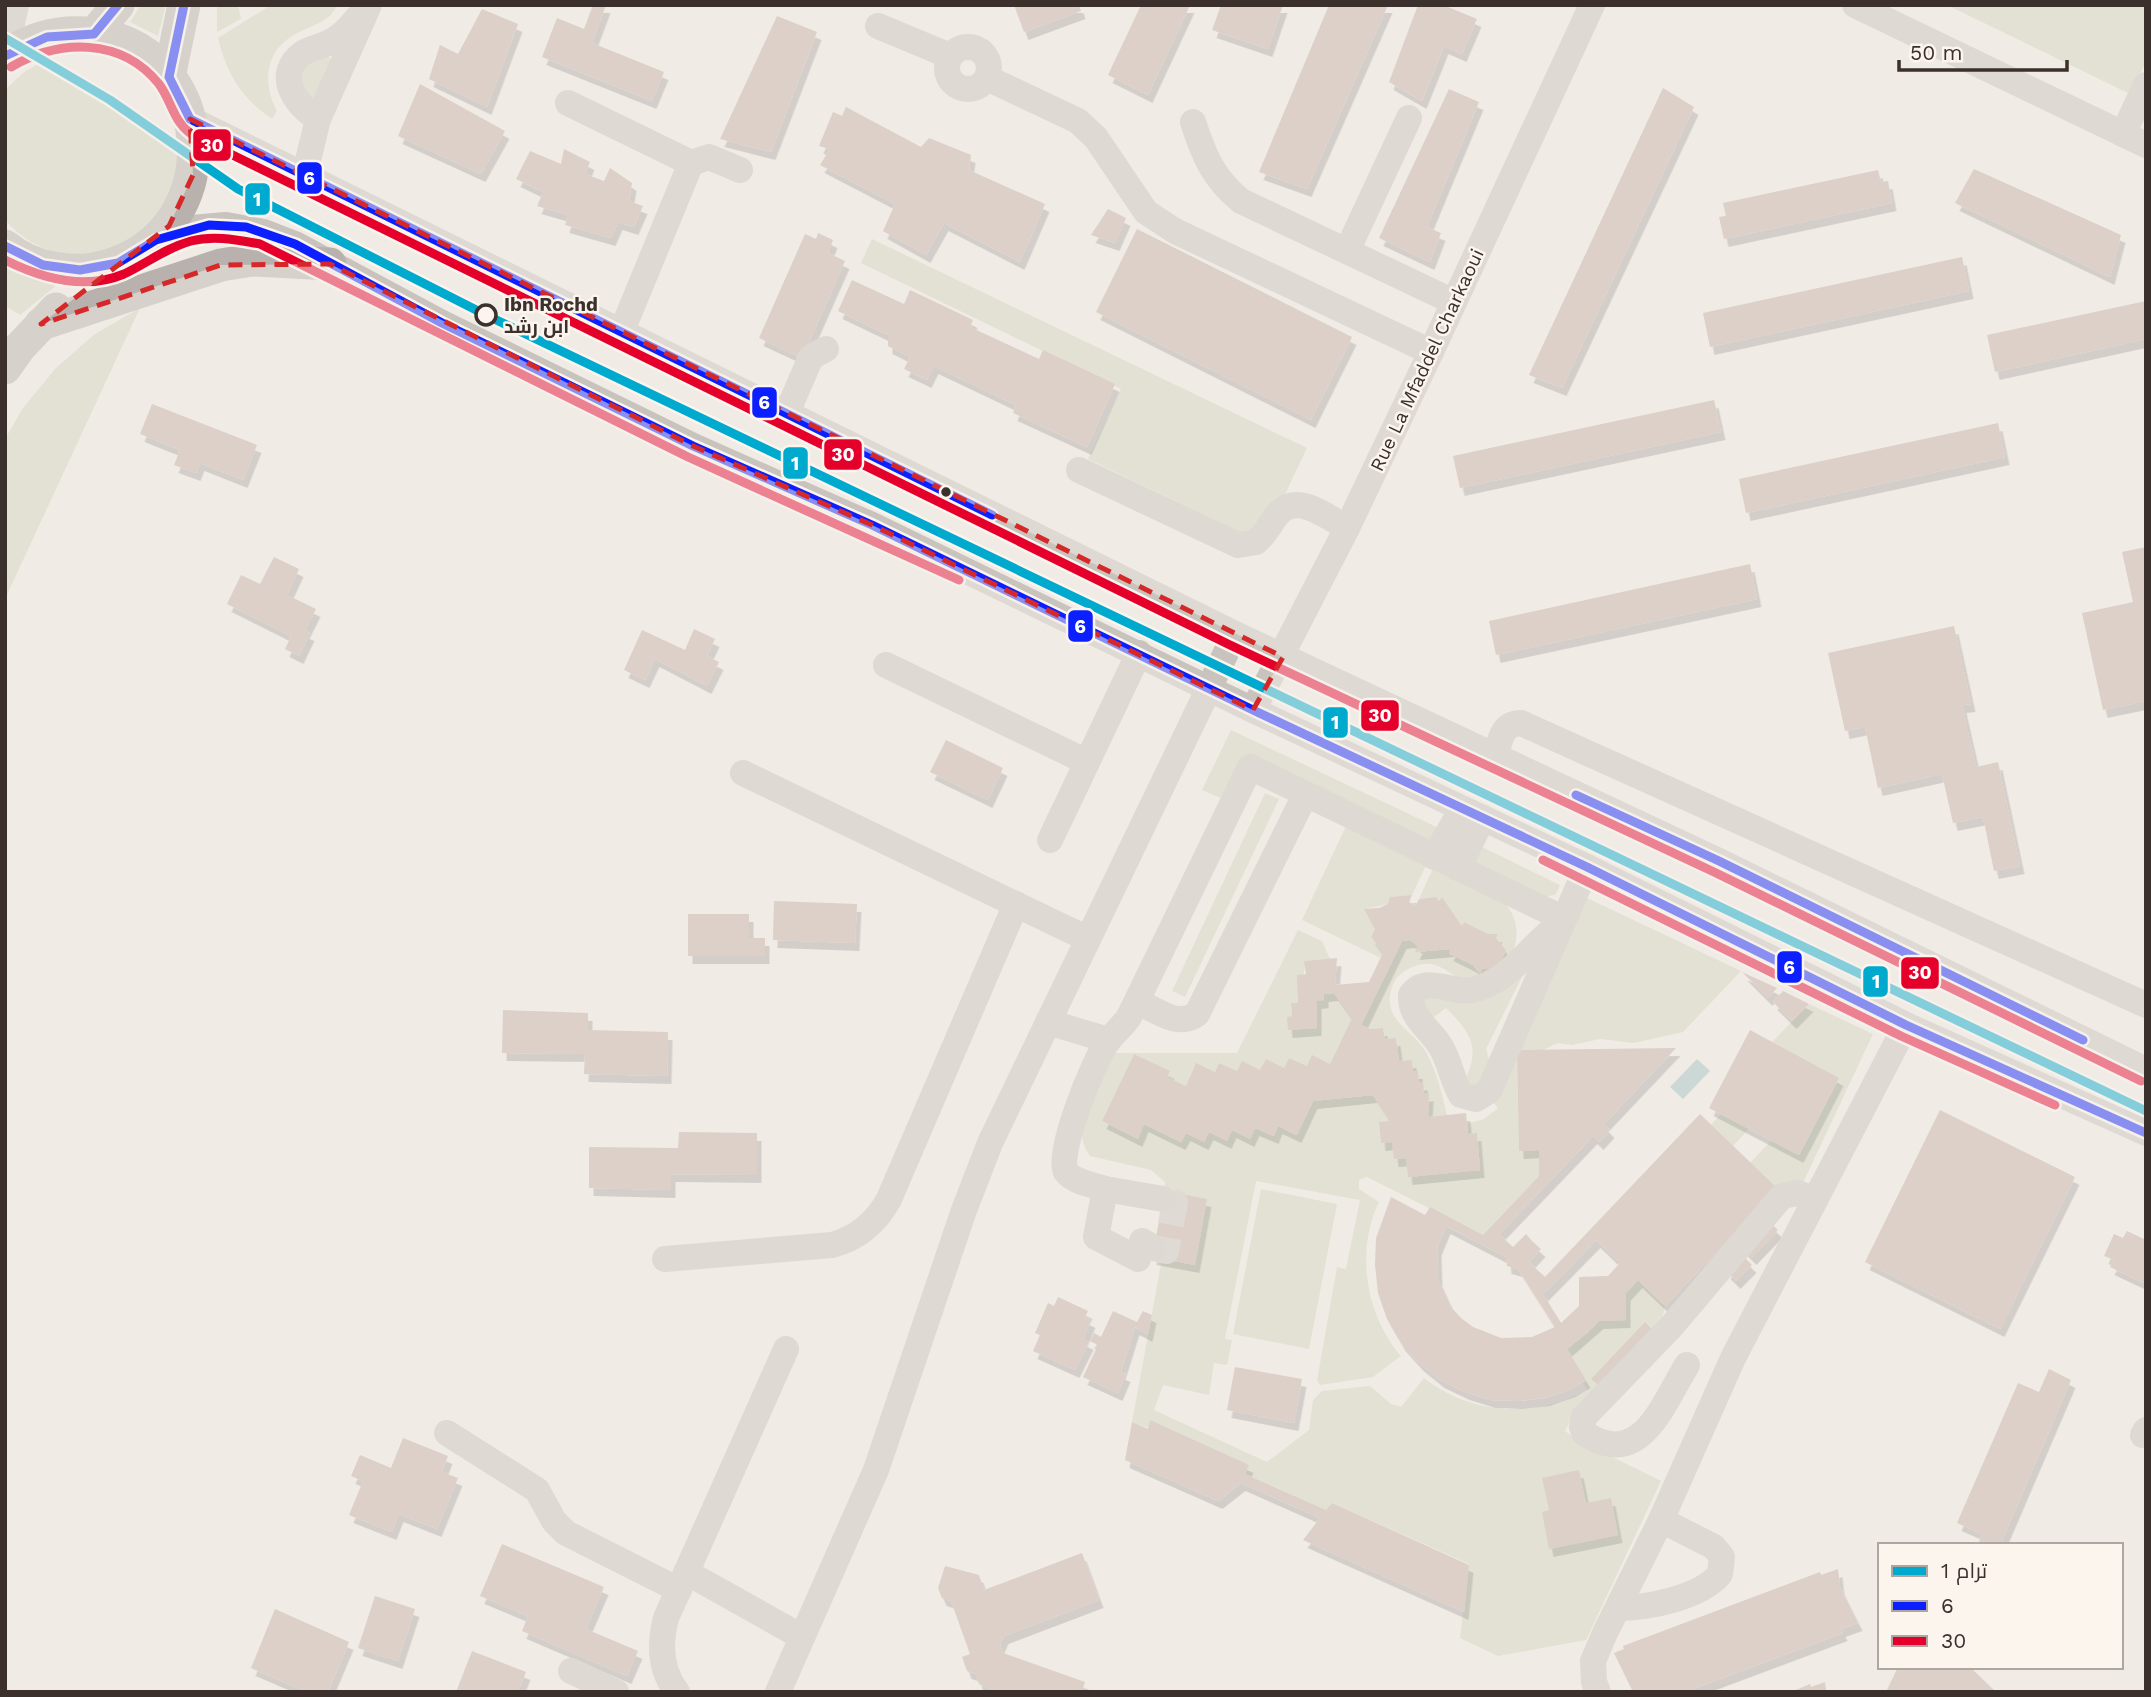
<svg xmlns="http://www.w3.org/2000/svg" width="2151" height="1697" font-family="'Work Sans',Cairo,sans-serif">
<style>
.green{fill:#d1d6bf}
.water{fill:#a1c2c1}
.building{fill:#c3afa7;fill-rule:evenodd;filter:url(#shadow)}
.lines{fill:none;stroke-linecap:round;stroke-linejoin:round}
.minor-tunnel{stroke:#ccc6c0;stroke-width:26;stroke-dasharray:26 13;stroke-linecap:butt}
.minor{stroke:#c9c3be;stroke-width:26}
.major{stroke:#b8b1ad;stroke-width:33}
.bus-1-casing{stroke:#fbf5ee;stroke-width:14}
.bus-2-casing{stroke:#fbf5ee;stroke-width:14}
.bus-1{stroke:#0c20ff;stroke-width:9}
.bus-2{stroke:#e4002b;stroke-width:9}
.tram-1-casing{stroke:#fbf5ee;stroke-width:14}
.tram-1{stroke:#00a9ce;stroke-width:9}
.marked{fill:none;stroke:#d62828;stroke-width:5;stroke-dasharray:14 9;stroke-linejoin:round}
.stop-dot{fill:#fbf5ee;stroke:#3b302b;stroke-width:3.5}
.bus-dot{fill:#3b302b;stroke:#fbf5ee;stroke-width:2.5}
.labels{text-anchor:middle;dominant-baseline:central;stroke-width:5;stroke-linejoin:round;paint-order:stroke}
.stop-label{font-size:19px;font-weight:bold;fill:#3b302b;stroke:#fbf5ee;text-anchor:start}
.street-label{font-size:19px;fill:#3b302b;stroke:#fbf5ee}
.line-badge{stroke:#fbf5ee;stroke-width:2.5}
.badge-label{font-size:19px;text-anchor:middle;font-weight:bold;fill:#fff}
</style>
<defs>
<filter id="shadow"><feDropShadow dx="4.5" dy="8" stdDeviation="0" flood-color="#0004"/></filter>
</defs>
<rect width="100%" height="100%" fill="#f0ebe5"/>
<g class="green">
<polygon points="141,5 166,5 158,36 130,22"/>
<polygon points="217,5 238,5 241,19 217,32"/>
<path d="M271,5H337C330,23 309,26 294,35C265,51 262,84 277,111L272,119C242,99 226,73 218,38Z"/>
<polygon points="1947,5 2146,5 2146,62 2130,94"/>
<polygon points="328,55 332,61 315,100 298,88 305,65"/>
<path d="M40,63L113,107L182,156C180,167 179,183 174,193C140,258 57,279 5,220V90L24,72Z"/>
<polygon points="872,239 1307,448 1270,526 1240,532 1088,459 1121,389 861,263"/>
<polygon points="5,265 57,285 20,315 5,306"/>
<polygon points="140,308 5,599 5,439 23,408 56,368 95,334"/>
<polygon points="1231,730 1443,830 1436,843 1245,761 1225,800 1202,790"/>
<polygon points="1265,793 1279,799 1185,997 1172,991"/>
<polygon points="1346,826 1427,863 1412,895 1391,897 1388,904 1365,909 1375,929 1371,937 1383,953 1381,958 1302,920"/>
<polygon points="1478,845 1560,885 1556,894 1544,898 1474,862"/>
<path d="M1434,866C1454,875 1473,885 1492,894C1526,910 1524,960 1490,974C1456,990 1455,969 1431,964C1418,962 1400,971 1394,982C1377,1020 1414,1029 1427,1054C1437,1072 1442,1095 1447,1115L1428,1117L1429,1094H1424L1423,1083H1419L1418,1071H1413L1412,1060L1399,1061L1396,1038L1385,1039L1383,1028L1370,1029L1361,1025L1402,941L1410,940L1418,946L1416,952L1451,949L1449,954L1473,965L1479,973L1482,969L1497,968L1506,950L1496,938L1498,934H1488L1464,922L1462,926L1442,897L1439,901L1435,897L1419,899Z"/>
<path d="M1585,897L1741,971L1683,1032L1634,1043L1600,1039L1572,1045L1558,1043L1543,1050H1517L1519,1150H1539V1176L1483,1235L1367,1177L1359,1180V1189L1379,1202C1355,1251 1366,1316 1401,1356L1373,1377L1320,1385L1317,1381L1337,1267L1346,1269L1360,1200L1256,1181L1225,1339L1232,1340L1227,1365L1214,1363L1209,1395L1163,1385L1154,1410L1267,1462L1309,1430L1313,1400L1322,1391L1370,1386L1391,1404L1401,1407L1424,1378C1471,1415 1535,1419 1587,1390L1583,1383L1586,1380L1567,1349L1587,1334L1638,1280L1665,1306L1661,1323L1603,1389L1570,1421L1565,1431L1576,1439L1661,1481L1586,1640L1498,1656L1460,1638L1469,1564L1332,1503L1326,1510L1245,1474L1249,1465L1132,1422L1162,1259L1165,1182L1151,1170L1090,1156C1067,1127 1099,1082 1112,1053H1237L1298,930L1322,941L1330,959L1305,961C1306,979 1296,986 1298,1003H1291L1292,1016L1288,1030L1317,1027V1001L1324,994L1334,993L1352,1018L1330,1064L1307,1066L1289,1058L1284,1068L1237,1071L1219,1063L1215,1072L1196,1064L1186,1086L1167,1077L1169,1071L1134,1054L1102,1121L1137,1138L1144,1124L1181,1142L1186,1133L1204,1141L1209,1132L1232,1130L1250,1138L1255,1128L1273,1136L1278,1126L1296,1135L1313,1101L1373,1095L1390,1121L1379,1122L1381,1143L1392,1142L1406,1158L1480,1170L1477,1134H1468L1467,1124L1484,1119L1498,1108L1490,1098Z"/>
<path d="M1528,965L1486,1049L1491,1066L1482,1086L1463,1084C1481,1049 1473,1035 1446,1008L1430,1020L1420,998Z"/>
<polygon points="1809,1004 1873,1034 1801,1187 1777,1188 1750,1163 1771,1141 1799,1155 1839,1078 1772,1042"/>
<polygon points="1721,1114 1749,1129 1733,1146 1711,1125"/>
<polygon points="1261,1189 1337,1204 1309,1349 1233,1334"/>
</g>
<polygon class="water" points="1697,1059 1710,1071 1683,1099 1670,1087"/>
<g class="building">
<polygon points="593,5 606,5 592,43 664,72 652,101 542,57 557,18 584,29"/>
<polygon points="1014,5 1079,5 1081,11 1024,32"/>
<polygon points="1141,5 1190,5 1148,95 1108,75"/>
<polygon points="1221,5 1283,5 1268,49 1212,30"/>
<polygon points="1329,5 1388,5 1307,189 1259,172"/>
<polygon points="1418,5 1443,5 1477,19 1462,54 1444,46 1422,101 1389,82"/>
<polygon points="482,9 518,24 487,107 429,79 440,45 458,54"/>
<polygon points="777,16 817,32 771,152 720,139"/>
<polygon points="420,84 505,131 481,174 398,136"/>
<polygon points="1663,88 1694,107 1562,388 1529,375"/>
<polygon points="1449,89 1479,102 1427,227 1441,233 1430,262 1379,238"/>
<polygon points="846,107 921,147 929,138 971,155 969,170 1045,204 1020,262 944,223 926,255 883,231 895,204 820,165 830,149 819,146 833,112 842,116"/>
<polygon points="564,149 590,162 585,174 604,181 610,168 632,183 629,201 643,206 634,227 618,222 611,238 565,225 568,215 537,206 543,192 516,179 530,151 561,164"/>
<polygon points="1974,169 2121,235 2110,277 1955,203"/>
<polygon points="1878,170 1881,182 1888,181 1892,203 1724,239 1719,217 1726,216 1723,203"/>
<polygon points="1108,209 1126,218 1115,243 1091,235"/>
<polygon points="1137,229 1352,337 1311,420 1096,312"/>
<polygon points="818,233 833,240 828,253 845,261 802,358 759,338 805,234 816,239"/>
<polygon points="1962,257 1969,291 1710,347 1703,313"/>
<polygon points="852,280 904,304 910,290 973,320 970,327 1039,359 1043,350 1115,384 1087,447 1013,413 1016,405 934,366 927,380 904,369 910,357 888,346 888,335 838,311"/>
<polygon points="2146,301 2146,339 1995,372 1987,335"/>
<polygon points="1714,400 1721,432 1460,488 1453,456"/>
<polygon points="152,404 257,445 243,480 200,463 196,473 174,465 180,450 140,434"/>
<polygon points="1998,423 2005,457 1746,513 1739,479"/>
<polygon points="2146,547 2146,701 2103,710 2082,613 2133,602 2122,552"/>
<polygon points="274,557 299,569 287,595 316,609 305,631 310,633 299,656 285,649 291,636 227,604 241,575 260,584"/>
<polygon points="1750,564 1757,599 1496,655 1489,621"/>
<polygon points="1954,626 1971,704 1962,705 1976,767 1998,762 2020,866 1994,871 1983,817 1953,823 1942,774 1878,788 1865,727 1845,731 1828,653"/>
<polygon points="694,629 715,639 707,656 719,662 707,686 655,659 645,680 624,670 642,630 685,650"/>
<polygon points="946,740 1003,768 988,800 930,772"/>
<polygon points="1412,895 1409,902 1415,906 1419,899 1436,897 1439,901 1442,897 1462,926 1464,922 1488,934 1498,934 1496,938 1506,950 1497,969 1482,969 1480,973 1473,965 1449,953 1451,949 1415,952 1418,946 1410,940 1402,941 1361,1025 1370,1029 1383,1028 1385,1039 1396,1038 1399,1061 1412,1060 1413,1071 1418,1071 1419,1083 1423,1082 1424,1094 1429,1093 1428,1117 1466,1113 1468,1134 1477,1133 1480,1170 1408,1177 1406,1158 1394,1159 1392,1142 1381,1143 1379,1122 1390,1121 1373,1095 1313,1101 1297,1135 1278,1126 1274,1136 1255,1128 1250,1139 1232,1130 1227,1141 1209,1132 1204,1142 1186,1133 1181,1142 1144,1124 1138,1139 1102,1121 1134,1054 1170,1071 1167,1077 1186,1086 1196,1063 1215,1072 1219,1063 1237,1071 1242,1061 1260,1070 1266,1059 1284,1068 1289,1058 1307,1066 1312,1055 1330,1064 1352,1018 1334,993 1324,994 1324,1000 1317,1001 1317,1028 1288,1030 1287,1017 1292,1016 1291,1003 1298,1003 1297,975 1306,974 1304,961 1337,958 1335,985 1369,982 1383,953 1371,937 1375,929 1364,909 1379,908 1388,904 1390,897"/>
<polygon points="774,901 857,904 855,943 773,940"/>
<polygon points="688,914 749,914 749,938 765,938 765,956 688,956"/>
<polygon points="1742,972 1777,988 1768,998"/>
<polygon points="1783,991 1809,1004 1792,1021 1773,1002"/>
<polygon points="503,1010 588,1013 588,1030 668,1032 667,1076 584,1074 585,1054 502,1053"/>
<polygon points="1750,1030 1839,1078 1799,1155 1709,1108"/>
<path d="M1676,1048L1604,1124L1610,1130L1599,1142L1593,1136L1499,1234L1513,1247L1526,1234L1533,1242L1541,1249L1529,1262L1545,1277L1700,1114L1777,1188L1665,1306L1638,1280L1626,1293V1320L1599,1321L1567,1349L1586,1380L1571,1389L1545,1398L1518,1401L1491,1400L1465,1392L1440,1380L1419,1363L1401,1343L1387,1319L1378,1293L1375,1265L1376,1238L1391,1197L1425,1215L1430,1207L1483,1235L1539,1176V1150L1519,1151L1517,1050ZM1446,1226L1506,1257L1507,1266L1518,1269L1555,1327L1532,1337L1501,1338L1473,1327L1461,1318L1451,1307L1438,1279L1437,1248ZM1596,1240L1620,1263L1608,1276L1579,1277V1306L1561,1323L1543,1294Z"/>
<polygon points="1940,1110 2075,1177 2000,1329 1865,1262"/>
<polygon points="679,1132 757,1133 757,1175 671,1174 671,1190 589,1188 589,1147 678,1148"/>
<polygon points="1165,1191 1207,1199 1195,1265 1152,1257"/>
<polygon points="1767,1220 1778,1230 1752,1257 1741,1246"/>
<polygon points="2127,1231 2146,1240 2146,1284 2110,1267 2114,1260 2104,1256 2114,1234 2123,1238"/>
<polygon points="1742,1255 1752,1265 1736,1281 1726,1271"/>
<polygon points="1058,1297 1088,1311 1085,1317 1091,1320 1083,1339 1089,1342 1075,1370 1033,1351 1040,1335 1035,1333 1048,1303 1054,1306"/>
<polygon points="1113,1311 1137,1322 1143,1311 1152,1315 1148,1334 1135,1327 1121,1372 1126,1374 1118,1393 1083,1377 1098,1345 1090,1341 1094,1333 1101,1337"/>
<polygon points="1645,1322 1655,1333 1603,1389 1591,1379"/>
<polygon points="1235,1367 1302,1379 1294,1423 1227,1410"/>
<polygon points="2049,1369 2071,1380 2001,1543 2006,1545 1978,1545 1982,1534 1957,1523 2018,1383 2039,1392"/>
<polygon points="1150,1420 1249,1465 1245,1474 1326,1510 1332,1503 1469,1565 1464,1612 1303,1540 1320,1518 1241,1483 1218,1501 1125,1460 1132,1422 1148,1429"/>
<polygon points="403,1438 448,1456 442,1472 458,1478 437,1529 399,1514 392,1532 349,1515 363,1481 351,1476 360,1455 391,1468"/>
<polygon points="1579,1470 1586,1503 1611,1498 1618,1535 1549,1549 1542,1512 1549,1510 1542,1478"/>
<polygon points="502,1544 604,1587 586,1629 638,1651 627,1676 522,1631 528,1616 480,1596"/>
<polygon points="1082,1553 1099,1600 1004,1636 1000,1645 1003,1653 1085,1682 1082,1692 997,1692 979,1684 976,1674 967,1671 962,1657 970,1654 951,1601 942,1598 938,1588 945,1566 979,1575 984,1590"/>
<polygon points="1838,1569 1840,1587 1858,1623 1841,1629 1843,1633 1685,1692 1633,1692 1614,1653 1624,1649 1623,1646 1820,1572 1821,1575"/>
<polygon points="375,1596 415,1609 398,1661 358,1648"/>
<polygon points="275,1609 349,1642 328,1692 307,1692 251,1668"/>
<polygon points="472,1651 526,1672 518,1692 456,1692"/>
<polygon points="1898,1667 1970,1667 1996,1692 1886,1692"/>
<polygon points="1825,1682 1826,1692 1791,1692 1810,1684 1811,1687"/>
</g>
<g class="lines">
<polyline class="minor-tunnel" points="1154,1248 1166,1251 1175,1202 1163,1199"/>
<g class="minor">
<polyline points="1855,5 2146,145"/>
<polyline points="878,26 950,56"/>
<circle cx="968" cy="68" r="21"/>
<polyline points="5,56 16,5"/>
<polyline points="987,78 1078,121 1096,138 1146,212 1175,231 1431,352"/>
<polyline points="568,103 691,163"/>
<polyline points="190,119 1235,634 1719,861 2146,1070"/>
<path d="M318,119C296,105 273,75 303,53C309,49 316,48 323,45C338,40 348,30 357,18"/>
<path d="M1193,122C1204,156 1213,178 1241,201L1454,302"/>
<polyline points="2123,134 2146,85"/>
<polyline points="304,177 318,119 369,5"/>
<polyline points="156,240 191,228 226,225 264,232 295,244 442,323 693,446 872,525 1253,710 1587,867 1906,1025 2146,1133"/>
<polyline points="1347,251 1409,118"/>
<polyline points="621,333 691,163 709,157 740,170"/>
<polyline points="787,413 811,357 826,349"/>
<path d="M1079,470L1238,545L1256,542C1266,534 1270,524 1277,515C1297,491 1327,517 1347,528"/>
<polyline points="886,665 1087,762"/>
<polyline points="1253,710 1347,528 1431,352 1592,5"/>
<path d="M1495,758C1500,742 1501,723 1521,723L2146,1005"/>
<polyline points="743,773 1088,939"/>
<polyline points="1050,840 1139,653"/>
<polyline points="1434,857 1462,809"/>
<polyline points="1458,868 1483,818"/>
<path d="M1559,924C1530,946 1510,981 1472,990C1451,994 1425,974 1411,995C1410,1019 1430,1028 1441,1047C1450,1062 1452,1080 1461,1095L1476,1099L1489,1091L1587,867"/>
<path d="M1137,1001C1156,1010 1178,1028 1197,1014L1305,795"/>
<polyline points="1048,1022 1108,1040"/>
<path d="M1105,1189C1094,1185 1074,1182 1066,1172C1055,1156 1095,1057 1108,1041C1114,1033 1122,1027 1129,1017L1250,767L1562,918"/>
<polyline points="1154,1248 1142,1241 1138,1259 1096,1237 1105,1189 1163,1199"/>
<path d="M665,1259L832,1245C858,1238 876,1223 889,1199L1016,904"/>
<path d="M1687,1365C1662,1405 1641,1471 1584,1433L1582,1427L1584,1417L1670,1328L1782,1196L1798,1193L1815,1200"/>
<polyline points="447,1433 537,1490 554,1521 566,1533 679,1590"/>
<polyline points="2143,1435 2146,1430"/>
<polyline points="686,1572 802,1637"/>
<path d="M1618,1608C1647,1608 1700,1598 1720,1574L1722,1557L1714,1547L1661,1520"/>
<polyline points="571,1671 616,1692"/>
<path d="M677,1692C660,1670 659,1645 666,1618L786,1349"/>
<polyline points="778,1692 876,1470 964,1210 990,1143 1235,634"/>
<polyline points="1598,1692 1594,1682 1593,1661 1605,1633 1661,1520 1733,1358 1906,1025"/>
</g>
<g class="major">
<polyline points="94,34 118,5"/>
<path d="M5,56C29,39 56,31 85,33C218,42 233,230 106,266C72,276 32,268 5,246"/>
<polyline points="169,77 184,5"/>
<polyline points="41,324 221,265 252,260 330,264"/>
<polyline points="5,368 20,347 56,309"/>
</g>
<defs>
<g id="bus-1">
<polyline points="184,5 169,77 190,119 992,515"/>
<polyline points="5,56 47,37 94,34 118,5"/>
<polyline points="5,246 43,265 80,270 118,263 156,240 209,225 246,227 295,244 442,323 693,446 872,525 1253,710 1587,867 1906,1025 2146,1133"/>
<polyline points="1576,795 1719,861 2083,1040"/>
</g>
<g id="bus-2">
<path d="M11,67C59,39 121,37 159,84C173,103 173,124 196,137L1230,645L1714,872L2141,1081"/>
<path d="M5,260C41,278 84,291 124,274C147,263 166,248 191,241C214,235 237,240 260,244L688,457L959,580"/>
<polyline points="1543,860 1901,1036 2055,1105"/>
</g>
</defs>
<use href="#bus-1" class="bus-1-casing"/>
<use href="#bus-2" class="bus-2-casing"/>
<use href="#bus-1" class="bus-1"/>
<use href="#bus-2" class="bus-2"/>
<defs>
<polyline id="tram-1" points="5,38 110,100 238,189 486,315 2146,1111"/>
</defs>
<use href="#tram-1" class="tram-1-casing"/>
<use href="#tram-1" class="tram-1"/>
</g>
<path d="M0 0H2151V1697H0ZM190,119L1283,657L1253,710L872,525L693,446L330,264L221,265L41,324L169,226L193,175Z" fill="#f0ebe5" fill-opacity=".55" fill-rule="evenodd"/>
<path class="marked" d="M190,119L1283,657L1253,710L872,525L693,446L330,264L221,265L41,324L169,226L193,175Z"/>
<circle class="stop-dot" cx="486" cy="315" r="10"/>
<circle class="bus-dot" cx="946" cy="492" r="6"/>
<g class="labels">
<g class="stop-label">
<text x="504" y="304">Ibn Rochd<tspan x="504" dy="22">ابن رشد</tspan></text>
</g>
<g class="street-label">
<text transform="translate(1427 360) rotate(-65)">Rue La Mfaddel Charkaoui</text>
</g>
</g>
<g class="line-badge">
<rect x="192" y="128" width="40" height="34" rx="7" fill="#e4002b"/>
<rect x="296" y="161" width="27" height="34" rx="7" fill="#0c20ff"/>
<rect x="244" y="182" width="27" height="34" rx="7" fill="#00a9ce"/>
<rect x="751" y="386" width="27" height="33" rx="7" fill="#0c20ff"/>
<rect x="823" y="438" width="40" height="33" rx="7" fill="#e4002b"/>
<rect x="782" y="446" width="27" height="34" rx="7" fill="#00a9ce"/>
<rect x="1067" y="609" width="27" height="34" rx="7" fill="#0c20ff"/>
<rect x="1360" y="699" width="40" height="33" rx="7" fill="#e4002b"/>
<rect x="1322" y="706" width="27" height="33" rx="7" fill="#00a9ce"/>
<rect x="1776" y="950" width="27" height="34" rx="7" fill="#0c20ff"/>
<rect x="1900" y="956" width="40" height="34" rx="7" fill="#e4002b"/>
<rect x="1862" y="965" width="27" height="33" rx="7" fill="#00a9ce"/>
</g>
<g class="badge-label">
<text x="212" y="152">30</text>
<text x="309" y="185">6</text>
<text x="257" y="206">1</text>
<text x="764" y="409">6</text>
<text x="843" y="461">30</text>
<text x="795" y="470">1</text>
<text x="1080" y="633">6</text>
<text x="1380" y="722">30</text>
<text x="1335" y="729">1</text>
<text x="1789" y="974">6</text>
<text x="1920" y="979">30</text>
<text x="1876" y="988">1</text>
</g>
<rect width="2151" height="1697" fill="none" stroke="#3b302b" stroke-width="14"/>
<rect x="1878" y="1543" width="245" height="126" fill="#fbf5ee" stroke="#aea6a0" stroke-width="2"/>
<rect x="1892" y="1566" width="35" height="10" fill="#00a9ce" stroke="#aea6a0" stroke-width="2"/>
<text x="1941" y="1578" font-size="21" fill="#3b302b">ترام 1</text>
<rect x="1892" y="1601" width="35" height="10" fill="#0c20ff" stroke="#aea6a0" stroke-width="2"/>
<text x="1941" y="1613" font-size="21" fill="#3b302b">6</text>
<rect x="1892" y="1636" width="35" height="10" fill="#e4002b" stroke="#aea6a0" stroke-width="2"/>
<text x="1941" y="1648" font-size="21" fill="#3b302b">30</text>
<path d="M1899 60v10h168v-10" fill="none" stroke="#3b302b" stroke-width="3.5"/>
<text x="1910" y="60" font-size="21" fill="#3b302b" stroke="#fbf5ee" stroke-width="5" paint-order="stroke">50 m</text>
</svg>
